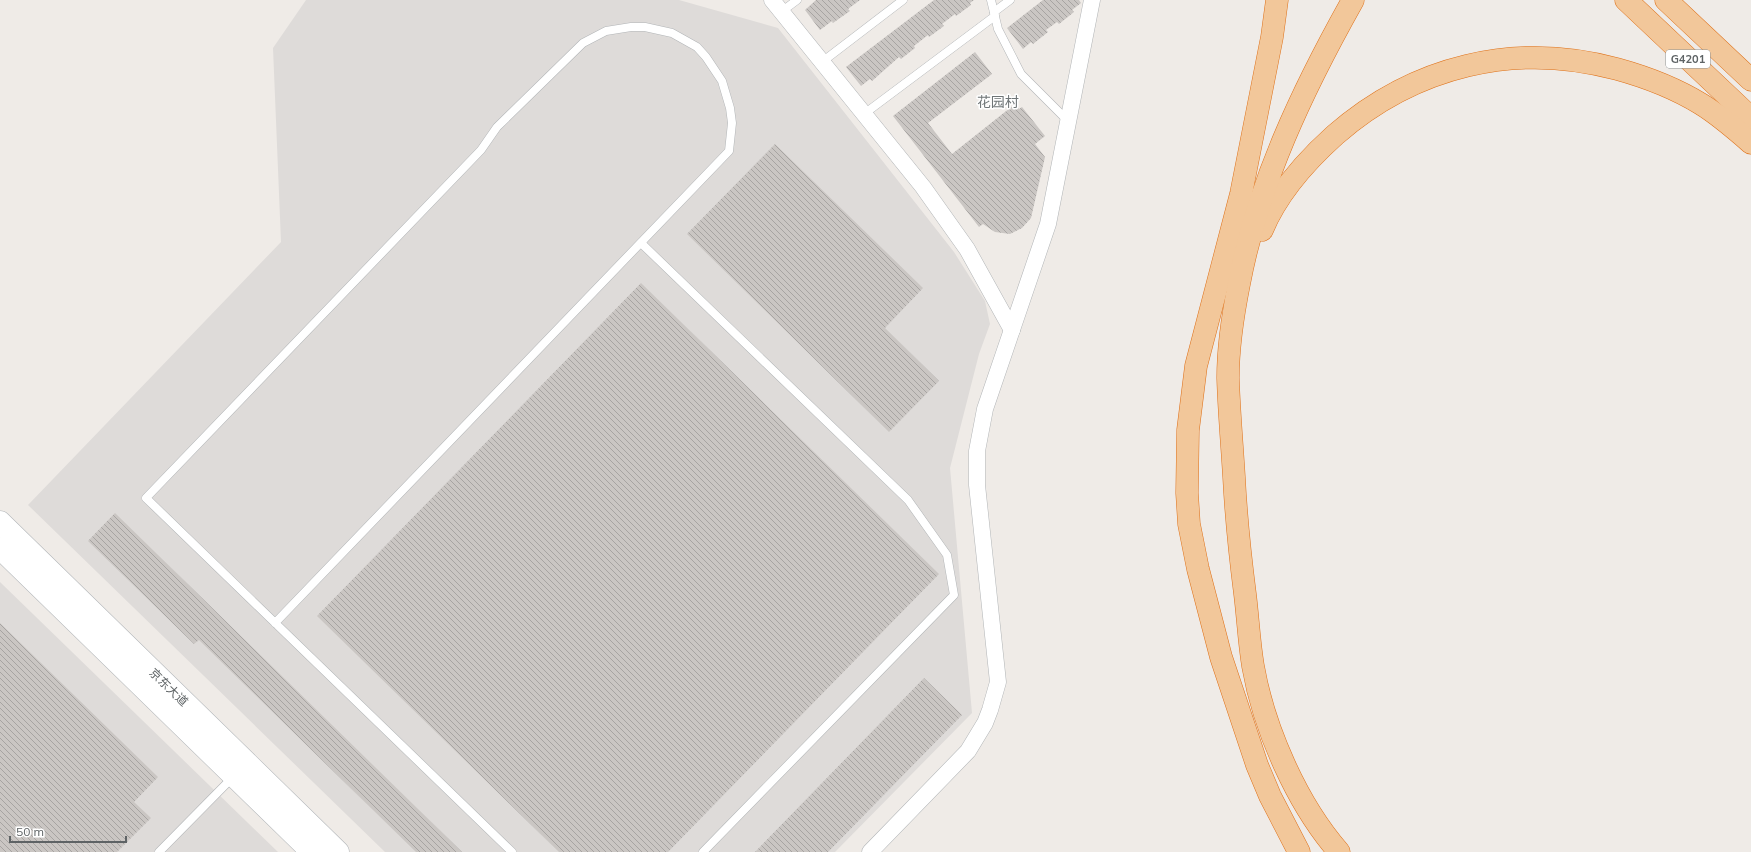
<svg xmlns="http://www.w3.org/2000/svg" width="1751" height="852" font-family="Mulish,'Noto Sans SC',sans-serif">
<style>
.industrial{fill:#dedbd9}
.building{fill:url(#building-back-hatch)}
.lines{fill:none;stroke-linecap:round;stroke-linejoin:round}
.lane-casing{stroke:#b2b5b7;stroke-width:9}
.street-casing{stroke:#b2b5b7;stroke-width:17}
.secondary-casing{stroke:#b1b5b8;stroke-width:23}
.highway-casing{stroke:#de7018;stroke-width:23}
.lane{stroke:#fff;stroke-width:8}
.street{stroke:#fff;stroke-width:16}
.secondary{stroke:#fff;stroke-width:22}
.highway{stroke:#f2c79a;stroke-width:22}
.labels{text-anchor:middle;dominant-baseline:central;stroke-width:3;stroke-linejoin:round;paint-order:stroke}
.shield{fill:#fff;stroke:#8e9293;stroke-width:1}
.shield-label{font-size:11px;font-weight:bold;fill:#5e6365}
.street-label{font-size:12px;fill:#5e6365;stroke:#fff}
.quarter-label{font-size:14px;fill:#6f7577;stroke:#fff}
</style>
<defs>
<pattern id="building-back-hatch" width="6" height="6" patternUnits="userSpaceOnUse"><rect width="6" height="6" fill="#cac6c3"/><path d="M-1 5l2 2M0 0l6 6M5-1l2 2" fill="none" stroke="#a7a4a2"/></pattern>
</defs>
<rect width="100%" height="100%" fill="#efebe7"/>
<g class="industrial">
<polygon points="306,0 679,0 778,28 954,252 985,301 990,324 979,354 950,468 972,713 835,852 385,852 28,505 281,242 273,48"/>
<polygon points="0,582 278,852 0,852"/>
</g>
<g class="building">
<polygon points="816,0 860,0 848,9 850,11 833,23 832,21 820,30 805,10"/>
<polygon points="934,0 974,0 970,3 971,5 956,16 955,14 942,24 944,26 929,37 928,35 914,46 915,48 901,59 899,57 872,81 870,79 861,86 846,67"/>
<polygon points="1043,0 1079,0 1081,3 1072,10 1074,12 1059,24 1057,22 1046,30 1048,32 1033,44 1031,42 1023,49 1007,28"/>
<polygon points="975,52 992,74 928,123 952,154 1015,104 1019,109 1022,107 1045,136 1035,144 1045,157 1031,218 1022,228 1010,234 995,232 983,224 979,227 893,116"/>
<polygon points="775,144 923,288 885,328 939,381 889,432 687,234"/>
<polygon points="641,283 939,574 668,852 559,852 317,616"/>
<polygon points="115,513 462,852 416,852 199,640 194,644 88,541"/>
<polygon points="0,623 158,777 134,802 151,818 117,852 0,852"/>
<polygon points="924,678 962,715 828,852 755,852"/>
</g>
<g class="lines">
<defs>
<g id="lane">
<polyline points="991,0 998,29 1021,74 1068,121"/>
<polyline points="781,12 797,0"/>
<polyline points="994,12 1010,0"/>
<polyline points="822,62 903,0"/>
<polyline points="864,114 995,16"/>
<polyline points="641,243 908,500 947,555 954,595 703,852"/>
<polyline points="275,623 729,151 732,123 730,108 722,81 706,57 697,47 672,33 645,27 631,27 606,31 583,43 497,127 481,150 146,498 512,852"/>
<polyline points="159,852 233,777"/>
</g>
<g id="street">
<polyline points="772,0 923,187 967,249 1012,330"/>
<polyline points="870,852 968,751 985,723 990,710 998,682 977,485 977,451 985,409 1048,224 1092,0"/>
</g>
<g id="secondary">
<polyline points="0,522 338,852"/>
<polyline points="0,548 312,852"/>
</g>
<g id="highway">
<polyline points="1277,0 1272,37 1241,194 1196,366 1188,430 1187,493 1189,524 1198,569 1221,657 1257,765 1270,796 1299,852"/>
<polyline points="1626,0 1751,118"/>
<polyline points="1666,0 1751,80"/>
<path d="M1262,230C1277,194 1306,161 1335,135C1414,66 1515,41 1617,69C1646,77 1675,88 1701,104C1719,115 1735,129 1751,143"/>
<path d="M1339,852C1297,804 1264,729 1253,666C1249,642 1248,618 1245,594C1240,555 1236,516 1234,477C1232,444 1229,411 1228,378C1228,347 1233,314 1239,284C1258,183 1303,89 1353,0"/>
</g>
</defs>
<use href="#lane" class="lane-casing"/>
<use href="#street" class="street-casing"/>
<use href="#secondary" class="secondary-casing"/>
<use href="#highway" class="highway-casing"/>
<use href="#lane" class="lane"/>
<use href="#street" class="street"/>
<use href="#secondary" class="secondary"/>
<use href="#highway" class="highway"/>
</g>
<g class="labels">
<rect class="shield" x="1666" y="50" width="44" height="18" rx="3"/>
<g class="shield-label">
<text x="1688" y="59">G4201</text>
</g>
<g class="street-label">
<text transform="translate(169 687) rotate(44)">京东大道</text>
</g>
<g class="quarter-label">
<text x="998" y="102">花园村</text>
</g>
</g>
<path d="M10 836v6h116v-6" fill="none" stroke="#5e6365" stroke-width="2"/>
<text x="16" y="836" font-size="12" fill="#5e6365" stroke="#ffffff" stroke-width="3" paint-order="stroke">50 m</text>
</svg>
